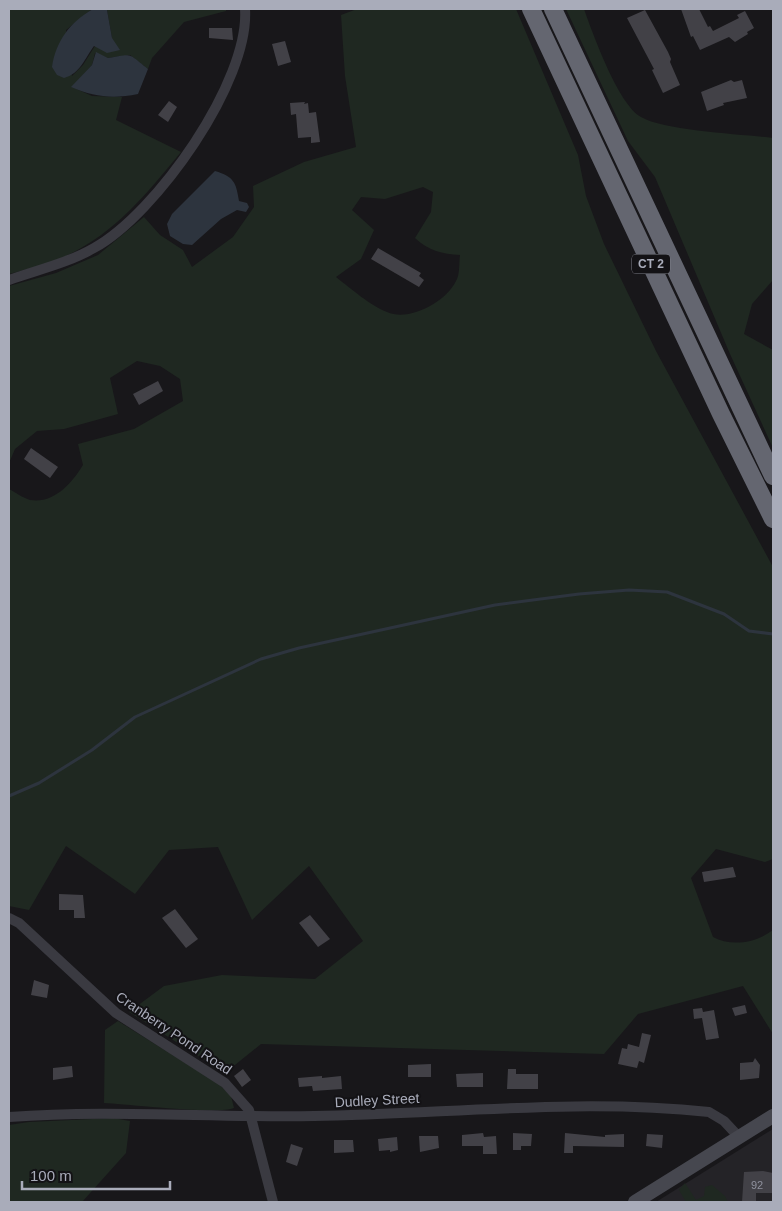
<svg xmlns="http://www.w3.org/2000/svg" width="782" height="1211" font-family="Helvetica,sans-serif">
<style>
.built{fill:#242327}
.green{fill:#1f2821;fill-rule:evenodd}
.water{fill:#2d343e}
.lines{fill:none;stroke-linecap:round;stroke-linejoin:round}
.stream{stroke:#2d343e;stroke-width:3}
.building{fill:#424147}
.street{stroke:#3a3a41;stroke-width:10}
.secondary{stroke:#46474f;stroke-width:14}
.highway{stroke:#646670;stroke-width:18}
.labels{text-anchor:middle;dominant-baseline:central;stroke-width:4;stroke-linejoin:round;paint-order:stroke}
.number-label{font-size:11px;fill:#8f919d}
.shield{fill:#131215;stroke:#7c7e88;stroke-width:1}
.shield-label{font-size:12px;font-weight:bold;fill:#a9acba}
.street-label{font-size:14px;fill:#a9acba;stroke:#131215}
</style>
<rect width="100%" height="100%" fill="#18171a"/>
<polygon class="built" points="773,1129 773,1202 656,1202"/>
<g class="green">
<path d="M9,9H92L66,30L72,76L83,65L95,46L112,38L107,10L104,9H226V11L184,22L152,58L148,69L130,55L108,58L95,53L92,65L72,87L92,96L122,97L116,120L181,152C145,195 117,232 64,257C47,265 27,269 9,274Z"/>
<path d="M357,9H516L578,155L586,196L604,244L656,351L773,567V859L765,862L716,849L691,878L713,937C731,947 756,943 773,930V1034L743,986L638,1014L604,1054L261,1044L225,1073L129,1012L164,986L222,975L315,979L363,941L309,866L252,920L218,847L169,850L135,894L66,846L29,910L9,906V489C15,492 23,498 30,500C54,504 72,483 83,465L78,444L134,429L183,401L180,379L160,366L137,361L110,378L118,414L64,429L37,431L15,449L9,463V286L56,273L98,255L144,217L160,235L183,250L192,267L233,237L254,207L253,186L304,162L356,147L345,76L341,15ZM423,187L433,192L431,212L415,238C429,251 442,254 460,255C459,262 460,275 456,281C446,302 409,322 387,312C371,306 350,288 336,277L361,259L374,230L352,210L361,197L385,199Z"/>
<path d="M566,9H584C593,34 618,104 641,117C665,131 742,134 773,138V280L752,304L744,334L773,350V448L730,354L655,177L628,141Z"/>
<path d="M118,1021L219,1084L231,1096L234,1108C218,1115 127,1104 104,1103L105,1030Z"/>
<polygon points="113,1118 130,1121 126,1153 82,1202 9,1202 9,1125 29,1122"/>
<polygon points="685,1183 696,1200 704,1196 705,1187 712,1185 725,1196 728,1202 686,1202 679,1190"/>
</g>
<g class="water">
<path d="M93,9L107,10L112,38L120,50L107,53L94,46C85,58 80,74 64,78L57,75L52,67C56,41 70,22 93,9Z"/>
<path d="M96,52L108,58C133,54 127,52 148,69L138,94C113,99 94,97 71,87L92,65Z"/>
<path d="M215,171C234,177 236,182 239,201L247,203L249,207L246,212L237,210L221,219L192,245L183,244L170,236L167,224L172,214Z"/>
</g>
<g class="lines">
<polyline class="stream" points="9,796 39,783 92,750 135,717 261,659 299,648 495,605 579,594 629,590 667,592 724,614 749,631 773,634"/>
</g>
<g class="building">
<polygon points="681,9 699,9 708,27 710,26 713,31 739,18 737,15 745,11 754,28 747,32 748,34 735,42 729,37 700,50 693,36 691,37"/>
<polygon points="645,10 668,52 671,59 670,62 680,85 663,93 652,70 654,69 627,18"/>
<polygon points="209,28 232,28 233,40 209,38"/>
<polygon points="285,41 291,62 278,66 272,44"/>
<polygon points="731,80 734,82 742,80 747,98 723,103 724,105 707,111 701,92"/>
<polygon points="169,101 177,107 168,122 158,115"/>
<polygon points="305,102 304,104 308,103 309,113 316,112 320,142 311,143 311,137 298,138 296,114 291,115 290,103"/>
<polygon points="378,248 421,273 419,276 424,280 419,287 371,259"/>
<polygon points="158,381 163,391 139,405 133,394"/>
<polygon points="31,448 58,467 50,478 24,459"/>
<polygon points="733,867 736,877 704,882 702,872"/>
<polygon points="59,894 83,895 85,918 74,918 74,910 59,910"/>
<polygon points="175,909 198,939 186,948 162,918"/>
<polygon points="310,915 330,939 318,947 299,923"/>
<polygon points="34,980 49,985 47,998 31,995"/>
<polygon points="745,1005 747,1013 735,1016 732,1008"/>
<polygon points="702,1008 703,1012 714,1010 719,1038 706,1040 702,1018 694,1019 693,1009"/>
<polygon points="642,1033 651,1035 644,1063 639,1061 637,1068 618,1064 622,1048 627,1049 628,1044 639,1047"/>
<polygon points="755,1058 760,1065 759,1078 740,1080 740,1063 753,1062"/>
<polygon points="431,1064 431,1077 408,1077 408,1065"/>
<polygon points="72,1066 73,1077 53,1080 53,1068"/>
<polygon points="243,1069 251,1080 242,1087 234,1076"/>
<polygon points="508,1069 516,1069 516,1074 538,1074 538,1089 507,1089"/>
<polygon points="483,1073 483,1087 457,1087 456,1074"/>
<polygon points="322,1076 322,1078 341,1076 342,1089 313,1091 312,1086 299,1087 298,1078"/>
<polygon points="483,1133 484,1137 496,1136 497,1154 483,1154 483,1146 462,1146 462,1135"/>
<polygon points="513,1133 532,1134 531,1146 521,1146 521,1150 513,1150"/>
<polygon points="565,1133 605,1137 605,1135 624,1134 624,1147 573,1146 573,1153 564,1153"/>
<polygon points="647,1134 663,1135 662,1148 646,1146"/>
<polygon points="419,1136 438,1136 439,1148 420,1152"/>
<polygon points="397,1137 398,1150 390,1152 390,1150 379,1151 378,1139"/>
<polygon points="334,1140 353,1140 354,1152 334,1153"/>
<polygon points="291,1144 303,1148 297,1166 286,1162"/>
<polygon points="763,1171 773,1173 773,1193 756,1193 756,1202 742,1202 744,1172"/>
</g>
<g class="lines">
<g class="street">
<path d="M9,280C37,270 68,263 94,248C156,214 250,81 245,9"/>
<polyline points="9,918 19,923 116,1013 225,1083 249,1110 273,1202"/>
<path d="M9,1117C111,1109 212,1118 314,1116C446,1114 578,1098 709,1112L724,1121L738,1136"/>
</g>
<polyline class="secondary" points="635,1202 773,1116"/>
<g class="highway">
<polyline points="531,9 721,414 773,519"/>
<polyline points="553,9 773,476"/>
</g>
</g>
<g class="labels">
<g class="number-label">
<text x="757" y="1185">92</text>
</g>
<rect class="shield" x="632" y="254.5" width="38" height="19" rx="4"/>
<g class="shield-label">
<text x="651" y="264">CT 2</text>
</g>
<g class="street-label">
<text transform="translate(174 1033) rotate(34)">Cranberry Pond Road</text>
<text transform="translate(377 1100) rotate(-3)">Dudley Street</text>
</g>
</g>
<rect width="782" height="1211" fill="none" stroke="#a9acba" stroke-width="20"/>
<path d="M22 1181v8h148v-8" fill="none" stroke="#a9acba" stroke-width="2.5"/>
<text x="30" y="1181" font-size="15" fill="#a9acba" stroke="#131215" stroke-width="4" paint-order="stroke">100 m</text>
</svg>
